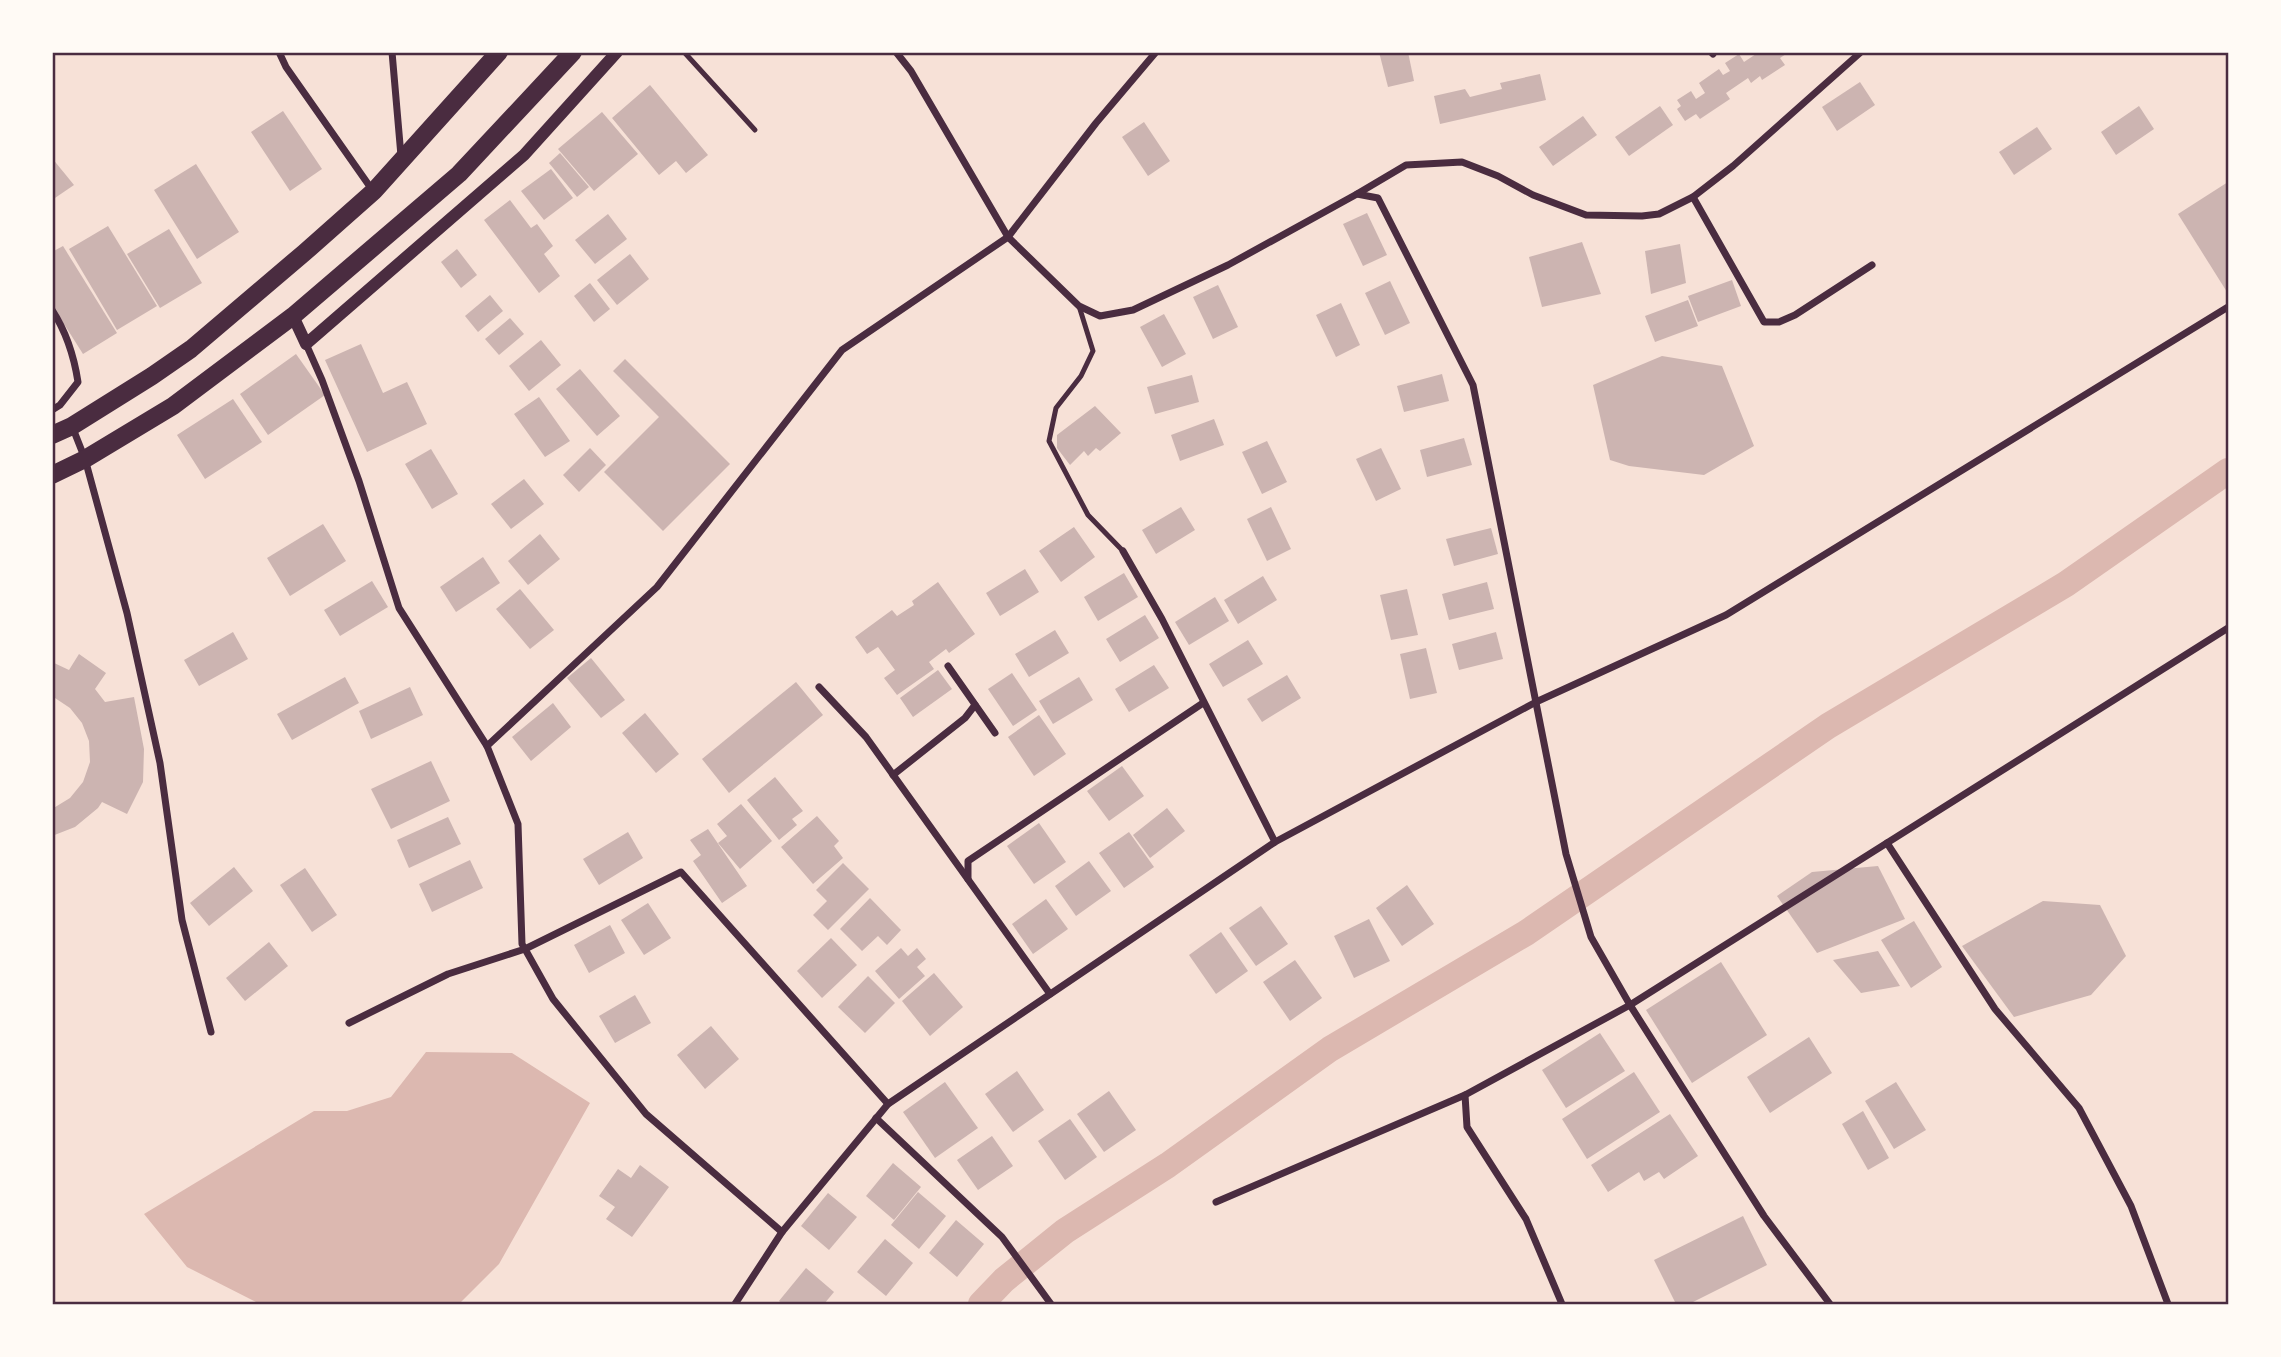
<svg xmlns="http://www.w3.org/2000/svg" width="2281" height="1357" font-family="'DM Sans',sans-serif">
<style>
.water{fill:#dcb8b0}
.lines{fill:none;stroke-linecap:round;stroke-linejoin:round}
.canal{stroke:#dcb8b0;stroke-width:26}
.building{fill:#ccb4b1}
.service{stroke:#4a2c40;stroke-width:5}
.minor{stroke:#4a2c40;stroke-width:7}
.tertiary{stroke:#4a2c40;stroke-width:12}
.primary{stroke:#4a2c40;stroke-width:18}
.neatline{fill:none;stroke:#4a2c40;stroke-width:2.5}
</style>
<rect width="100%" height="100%" fill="#f7e1d7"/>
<polygon class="water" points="426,1052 512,1053 590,1103 499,1264 459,1304 260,1304 187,1267 144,1214 314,1111 347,1111 391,1097"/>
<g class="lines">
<polyline class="canal" points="981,1304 1004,1280 1065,1231 1168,1165 1330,1049 1526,933 1828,726 2066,584 2228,471"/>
</g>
<g class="building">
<polygon points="1379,52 1408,52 1414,81 1388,87"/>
<polygon points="1755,52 1789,52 1780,58 1785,65 1762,80 1760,76 1751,83 1748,78 1726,93 1730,99 1700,119 1696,114 1685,121 1677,109 1681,106 1677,100 1691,91 1696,99 1705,93 1699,83 1719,69 1723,75 1730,71 1725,63 1739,54 1744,62 1756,54"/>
<polygon points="1540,74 1546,100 1440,124 1434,96 1465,89 1470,97 1502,89 1500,83"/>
<polygon points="1860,82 1875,105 1837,131 1822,107"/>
<polygon points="650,85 708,155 686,173 676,161 659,175 612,118"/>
<polygon points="1660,106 1673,125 1629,156 1615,137"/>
<polygon points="2139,106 2154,129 2116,155 2101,132"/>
<polygon points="283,111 322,169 290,191 251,132"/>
<polygon points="602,112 638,154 594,191 558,149"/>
<polygon points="1583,116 1597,135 1553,166 1539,147"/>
<polygon points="1144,122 1170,161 1148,176 1122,137"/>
<polygon points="2037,127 2052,149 2014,175 1999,152"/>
<polygon points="560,153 589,187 577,197 549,163"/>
<polygon points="52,158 74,185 52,200"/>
<polygon points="196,164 239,232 197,259 154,190"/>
<polygon points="551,169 573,198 544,220 521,191"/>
<polygon points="2228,182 2228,291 2227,292 2178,214"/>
<polygon points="510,200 531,228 537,224 553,246 544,254 560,276 539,293 484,220"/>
<polygon points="1367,213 1387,255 1363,266 1343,224"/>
<polygon points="608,214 627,239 595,264 575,240"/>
<polygon points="108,226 157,306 117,330 69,249"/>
<polygon points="169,229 202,283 160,308 127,254"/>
<polygon points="1582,242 1601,294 1542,307 1529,257"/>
<polygon points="1680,244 1686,283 1651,294 1645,251"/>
<polygon points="63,246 117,333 83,354 52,305 52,252"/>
<polygon points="457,249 477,275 461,288 441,262"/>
<polygon points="630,254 649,279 617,305 597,280"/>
<polygon points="1732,280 1741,306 1698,322 1688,296"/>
<polygon points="1390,281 1410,323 1385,335 1365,293"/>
<polygon points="590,283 610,309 594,322 574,296"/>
<polygon points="1218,285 1238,327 1213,339 1193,297"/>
<polygon points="490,295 503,311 478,332 465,316"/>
<polygon points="1688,300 1698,326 1655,342 1645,316"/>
<polygon points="1341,303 1360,345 1336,357 1316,315"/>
<polygon points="1164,314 1186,354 1162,367 1140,327"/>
<polygon points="510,318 524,334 499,355 485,339"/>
<polygon points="541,340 561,365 529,391 509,366"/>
<polygon points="361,344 383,393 407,382 427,424 367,452 325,360"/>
<polygon points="296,354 325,395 268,435 240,394"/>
<polygon points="1662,356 1722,366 1754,446 1704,475 1629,466 1610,460 1593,385"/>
<polygon points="625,359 730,464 663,531 604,472 659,417 613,371"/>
<polygon points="580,369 620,416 597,436 556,389"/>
<polygon points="1442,374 1449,401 1404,412 1397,386"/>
<polygon points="1192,375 1199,402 1155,414 1147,387"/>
<polygon points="539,397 570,441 545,457 514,414"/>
<polygon points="233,399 262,442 205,479 177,435"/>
<polygon points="1095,406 1121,433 1100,451 1096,448 1088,456 1084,451 1070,465 1057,448 1057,435"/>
<polygon points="1214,419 1224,445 1180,461 1171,435"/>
<polygon points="1464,438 1472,465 1427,477 1420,450"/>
<polygon points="1267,441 1287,482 1262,494 1242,452"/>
<polygon points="590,448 606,465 579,492 563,475"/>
<polygon points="1381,448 1401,489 1376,501 1356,459"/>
<polygon points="431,449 458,494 432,509 405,464"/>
<polygon points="524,479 544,504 511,529 491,504"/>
<polygon points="1181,507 1195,530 1156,554 1142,530"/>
<polygon points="1271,507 1291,549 1267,561 1247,519"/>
<polygon points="323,524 346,561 290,596 267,558"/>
<polygon points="1074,527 1095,557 1061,582 1039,551"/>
<polygon points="1491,528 1498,554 1454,566 1446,539"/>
<polygon points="540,534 560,559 528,585 508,561"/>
<polygon points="483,557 500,583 456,612 440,587"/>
<polygon points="1025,569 1039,592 1000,616 986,593"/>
<polygon points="1124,573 1138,597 1098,621 1084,597"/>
<polygon points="1263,576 1277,600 1238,624 1224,600"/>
<polygon points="372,581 388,607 340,636 324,610"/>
<polygon points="938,582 975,634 949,653 946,649 929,662 934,669 897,695 884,678 895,670 878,647 867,654 855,637 892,610 897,616 914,605 912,601"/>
<polygon points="1487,582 1494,609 1449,620 1442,594"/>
<polygon points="520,589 554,630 530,649 496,609"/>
<polygon points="1407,589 1418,635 1391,640 1380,595"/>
<polygon points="1215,597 1229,621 1189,645 1175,622"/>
<polygon points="1145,615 1159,638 1120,662 1106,639"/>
<polygon points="1055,630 1069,653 1029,677 1015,654"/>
<polygon points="233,632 248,659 199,686 184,660"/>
<polygon points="1496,632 1503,659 1459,670 1452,644"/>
<polygon points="1248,640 1263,664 1223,687 1209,664"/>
<polygon points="1426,648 1437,693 1410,699 1400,654"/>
<polygon points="79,654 106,673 95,689 105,702 134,697 144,749 143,782 127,814 102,802 98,808 75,827 52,836 52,809 70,798 83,782 90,762 89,741 82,723 70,708 52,696 52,662 69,670"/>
<polygon points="591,658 625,700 601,718 567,678"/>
<polygon points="1154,665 1169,688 1129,712 1115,689"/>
<polygon points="938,670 952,689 913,717 900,698"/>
<polygon points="1012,673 1037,710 1013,726 988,689"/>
<polygon points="1287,675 1301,698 1262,722 1247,699"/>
<polygon points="345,677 359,703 292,740 277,714"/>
<polygon points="1079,677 1093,700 1053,724 1039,701"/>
<polygon points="796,682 823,715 729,793 702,759"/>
<polygon points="410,687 423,715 371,739 359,711"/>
<polygon points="553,703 571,727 531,761 512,737"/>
<polygon points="645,713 679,754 656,773 622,733"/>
<polygon points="1039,715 1066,754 1034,776 1008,737"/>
<polygon points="431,761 450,801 391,829 371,789"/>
<polygon points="1122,766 1144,796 1109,821 1087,791"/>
<polygon points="775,777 803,811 792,819 797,825 779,840 747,800"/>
<polygon points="741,804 772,841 740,869 718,843 727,836 717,824"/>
<polygon points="1167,808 1185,831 1150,858 1133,835"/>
<polygon points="817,816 839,841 834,846 843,858 813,884 781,847"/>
<polygon points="448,817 461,844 409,868 397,840"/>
<polygon points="1039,823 1066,862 1034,884 1007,846"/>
<polygon points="708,829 747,886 722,903 693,861 701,855 690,840"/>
<polygon points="628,832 643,858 599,885 583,859"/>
<polygon points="1129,832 1154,867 1124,888 1099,853"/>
<polygon points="470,860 483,888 432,912 419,884"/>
<polygon points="1089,861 1111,891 1076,916 1055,886"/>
<polygon points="843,863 869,889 828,930 813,915 827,901 816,890"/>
<polygon points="1878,866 1905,919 1817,953 1777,896 1812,872"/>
<polygon points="234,867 253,891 209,926 190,903"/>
<polygon points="305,868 337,915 312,932 280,885"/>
<polygon points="1407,885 1434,924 1402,946 1376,908"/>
<polygon points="870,898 901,930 887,945 878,936 862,951 840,929"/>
<polygon points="1046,899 1068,929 1033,954 1012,924"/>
<polygon points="2043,901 2100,905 2126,956 2091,995 2014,1017 1962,946"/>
<polygon points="648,903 671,938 644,955 621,920"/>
<polygon points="1261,906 1288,944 1256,966 1229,928"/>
<polygon points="1369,919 1390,961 1354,978 1334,936"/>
<polygon points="1914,921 1942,967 1911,988 1881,940"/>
<polygon points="610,925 625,953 589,973 574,945"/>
<polygon points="1221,932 1248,971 1216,994 1189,955"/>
<polygon points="831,938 857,965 822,998 797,971"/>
<polygon points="269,942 288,966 245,1001 226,978"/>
<polygon points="901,948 908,956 917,948 926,959 917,967 925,976 899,999 875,971"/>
<polygon points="1878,951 1900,986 1861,993 1833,960"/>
<polygon points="1295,960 1322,998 1290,1021 1263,982"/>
<polygon points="1721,962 1767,1035 1692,1083 1646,1010"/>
<polygon points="934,973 963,1007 930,1036 902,1001"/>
<polygon points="868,976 895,1003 865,1033 838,1007"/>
<polygon points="635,995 651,1023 615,1043 599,1016"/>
<polygon points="711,1026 739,1059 705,1089 677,1055"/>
<polygon points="1600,1033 1625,1071 1566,1108 1542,1070"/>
<polygon points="1809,1037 1832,1073 1770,1113 1747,1077"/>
<polygon points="1017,1071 1044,1110 1013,1132 985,1094"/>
<polygon points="1634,1072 1660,1112 1587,1159 1562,1119"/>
<polygon points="945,1082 978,1128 935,1158 903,1112"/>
<polygon points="1896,1082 1926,1130 1894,1149 1865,1101"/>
<polygon points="1109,1091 1136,1130 1104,1152 1077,1114"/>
<polygon points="1863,1111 1889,1158 1868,1170 1842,1124"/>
<polygon points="1670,1114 1698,1156 1664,1179 1659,1172 1644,1181 1639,1172 1608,1192 1591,1165"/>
<polygon points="1070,1119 1097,1157 1065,1180 1038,1141"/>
<polygon points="992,1136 1013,1166 978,1190 957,1160"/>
<polygon points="893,1163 921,1187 894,1220 866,1196"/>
<polygon points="640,1165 669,1187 632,1237 606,1219 615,1207 599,1196 618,1169 631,1178"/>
<polygon points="918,1192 946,1216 919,1249 891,1225"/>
<polygon points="828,1193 857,1217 829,1250 801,1226"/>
<polygon points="1743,1216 1767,1265 1689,1304 1676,1304 1654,1260"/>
<polygon points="956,1220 984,1244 957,1277 929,1253"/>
<polygon points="885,1239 913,1263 886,1296 857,1272"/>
<polygon points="806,1268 834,1292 824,1304 783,1304 779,1301"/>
</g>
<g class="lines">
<g class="service">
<polyline points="684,52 755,130"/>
<polyline points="1079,306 1093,351 1081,376 1056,408 1049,441 1088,515 1123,551"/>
</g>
<g class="minor">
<polyline points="279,52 286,67 373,191"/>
<polyline points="392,52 401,156"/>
<polyline points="896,52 911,71 1008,237 1079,306 1100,316 1133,310 1228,265 1357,194 1378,198 1473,385 1566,854 1591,937 1630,1005 1764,1216 1830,1304"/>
<polyline points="1711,52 1713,54"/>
<polyline points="1357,194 1406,165 1462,162 1498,176 1533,195 1586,215 1642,216 1659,214 1693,197 1733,166 1861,52"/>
<polyline points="1693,197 1764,322 1779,322 1795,315 1872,265"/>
<path d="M52,310C67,333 74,356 78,382L60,405L52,410"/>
<polyline points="306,344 322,380 359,481 399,608 487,746 518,824 522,944 525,949 553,999 646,1114 782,1232"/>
<polyline points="72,426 85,459 127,613 160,763 182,920 211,1032"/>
<polyline points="1123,551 1162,619 1275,842"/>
<polyline points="948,666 995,733"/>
<polyline points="819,687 866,737 1050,994"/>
<polyline points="487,746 657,587 842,350 1008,237 1096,123 1156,52"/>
<polyline points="893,775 965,718 975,705"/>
<polyline points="1887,843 1995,1009 2079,1108 2131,1206 2168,1304"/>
<polyline points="968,879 968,861 1203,703"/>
<polyline points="349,1023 448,974 525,949 681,872 888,1104"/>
<polyline points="876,1118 1002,1237 1051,1304"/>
<polyline points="1216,1202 1465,1095"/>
<polyline points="735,1304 782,1232 888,1104 1275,842 1536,702 1726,615 2228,307"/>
<polyline points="1562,1304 1526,1219 1467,1127 1465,1095 1630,1005 2228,628"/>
</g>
<polyline class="tertiary" points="293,316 306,344 524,155 617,52"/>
<g class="primary">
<polyline points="52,435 72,426 152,376 191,349 304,253 374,191 499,52"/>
<polyline points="52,475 85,459 173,406 293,316 459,174 573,52"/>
</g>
</g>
<rect width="2281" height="1357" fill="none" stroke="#fffaf5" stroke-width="108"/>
<rect x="54" y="54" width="2173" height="1249" class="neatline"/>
</svg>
